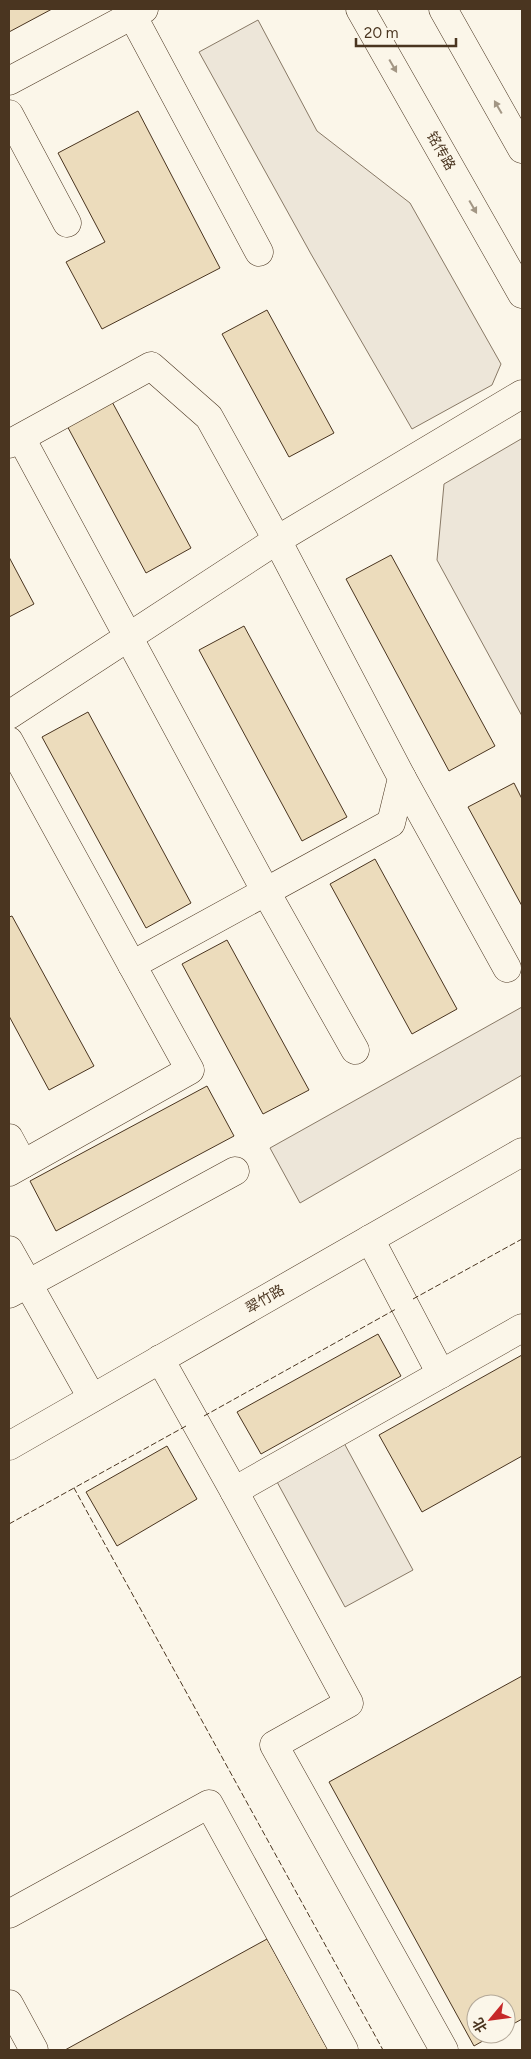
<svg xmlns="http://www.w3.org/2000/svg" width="531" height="2059" font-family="Figtree,'Noto Sans SC',sans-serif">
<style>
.green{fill:#ede6d9;stroke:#887966}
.building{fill:#ecdcbc;stroke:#4a3520}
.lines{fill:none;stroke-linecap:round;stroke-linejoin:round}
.minor-casing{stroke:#4a3520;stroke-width:29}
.major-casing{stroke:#4a3520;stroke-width:29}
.minor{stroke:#fbf6e9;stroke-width:28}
.major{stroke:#fbf6e9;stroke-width:28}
.fence{stroke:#4a3520;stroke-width:1;stroke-dasharray:6 2.5;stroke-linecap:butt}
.oneway{fill:#a29684}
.labels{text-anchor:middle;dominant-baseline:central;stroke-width:4;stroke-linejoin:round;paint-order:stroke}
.street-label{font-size:14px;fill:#4a3520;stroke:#fbf6e9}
</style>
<rect width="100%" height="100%" fill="#fbf6e9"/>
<g class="green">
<polygon points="258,20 317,131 410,203 501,364 492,385 412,429 311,254 199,52"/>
<polygon points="521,439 522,440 522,716 437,560 444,484"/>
<polygon points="522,1007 522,1075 300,1203 270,1148"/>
<polygon points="344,1443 413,1570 345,1607 276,1480"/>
</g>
<g class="building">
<polygon points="9,9 52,9 9,32"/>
<polygon points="138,111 220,268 102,329 66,262 105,242 58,153"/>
<polygon points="267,310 334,433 289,457 222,334"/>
<polygon points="110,398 191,548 146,573 65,422"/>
<polygon points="391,555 495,746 449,771 346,579"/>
<polygon points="9,557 34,604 9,617"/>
<polygon points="244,626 347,817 302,841 199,650"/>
<polygon points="88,712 191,903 146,928 42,737"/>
<polygon points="514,783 522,799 522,906 468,807"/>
<polygon points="375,859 457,1009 412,1034 330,884"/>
<polygon points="12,916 94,1066 49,1090 9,1016 9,917"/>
<polygon points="227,940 309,1090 263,1114 182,964"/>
<polygon points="207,1086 234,1136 56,1231 30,1181"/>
<polygon points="378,1334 401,1376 261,1454 237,1412"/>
<polygon points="522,1355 522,1456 422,1512 379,1435"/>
<polygon points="167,1446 197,1499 117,1546 86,1492"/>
<polygon points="522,1676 522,2019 506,2028 506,2004 476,2004 476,2034 495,2034 474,2046 329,1782"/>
<polygon points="267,1939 328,2050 65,2050"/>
</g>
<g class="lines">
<defs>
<g id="minor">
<polyline points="129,9 259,252"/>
<polyline points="9,81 144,9"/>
<polyline points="9,114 67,223"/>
<polyline points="21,438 266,892 355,1050"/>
<polyline points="9,444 151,366 209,417 277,540 402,778 391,823 132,965 190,1070 9,1172"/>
<polyline points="9,715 277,540 522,394"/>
<polyline points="9,741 132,965"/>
<polyline points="402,778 507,968"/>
<polyline points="9,1138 23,1164"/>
<polyline points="370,1239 441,1374"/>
<polyline points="9,1250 92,1398"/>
<polyline points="9,1294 235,1171"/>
<polyline points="160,1359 234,1491"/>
<polyline points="9,1446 522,1152"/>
<polyline points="9,1914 209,1804 344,2050"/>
<polyline points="9,2004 34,2050"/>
<polyline points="444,2050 274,1745 349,1703 234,1491 522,1328"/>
</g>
<g id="major">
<polyline points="360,9 522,294"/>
<polyline points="443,9 522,149"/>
</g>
</defs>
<use href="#minor" class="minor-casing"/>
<use href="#major" class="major-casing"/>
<use href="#minor" class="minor"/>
<use href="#major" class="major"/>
<g class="fence">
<polyline points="413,1299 522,1239"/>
<polyline points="204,1416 396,1309"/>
<polyline points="186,1426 74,1488 383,2050"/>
<polyline points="9,1524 74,1488 75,1489"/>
</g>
</g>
<defs><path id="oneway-solid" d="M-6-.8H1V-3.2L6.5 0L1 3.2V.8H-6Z" transform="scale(1.25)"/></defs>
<g class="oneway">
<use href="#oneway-solid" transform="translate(393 66) rotate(60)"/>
<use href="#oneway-solid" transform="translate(498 107) rotate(-120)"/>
<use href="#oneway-solid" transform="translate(473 207) rotate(60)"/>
</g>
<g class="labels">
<g class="street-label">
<text transform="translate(441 151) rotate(60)">铭传路</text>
<text transform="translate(265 1299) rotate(-30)">翠竹路</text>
</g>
</g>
<rect width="531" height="2059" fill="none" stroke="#4a3520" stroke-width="20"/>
<g transform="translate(491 2019) rotate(241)"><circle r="24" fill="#fbf6e9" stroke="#b4a999"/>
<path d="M0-4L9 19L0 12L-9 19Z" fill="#c62828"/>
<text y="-8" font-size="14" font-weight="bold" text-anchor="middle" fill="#4a3520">北</text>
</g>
<path d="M356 38v8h100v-8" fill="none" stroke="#4a3520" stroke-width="2.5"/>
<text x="364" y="38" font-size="15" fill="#4a3520" stroke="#fbf6e9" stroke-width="4" paint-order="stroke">20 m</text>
</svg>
